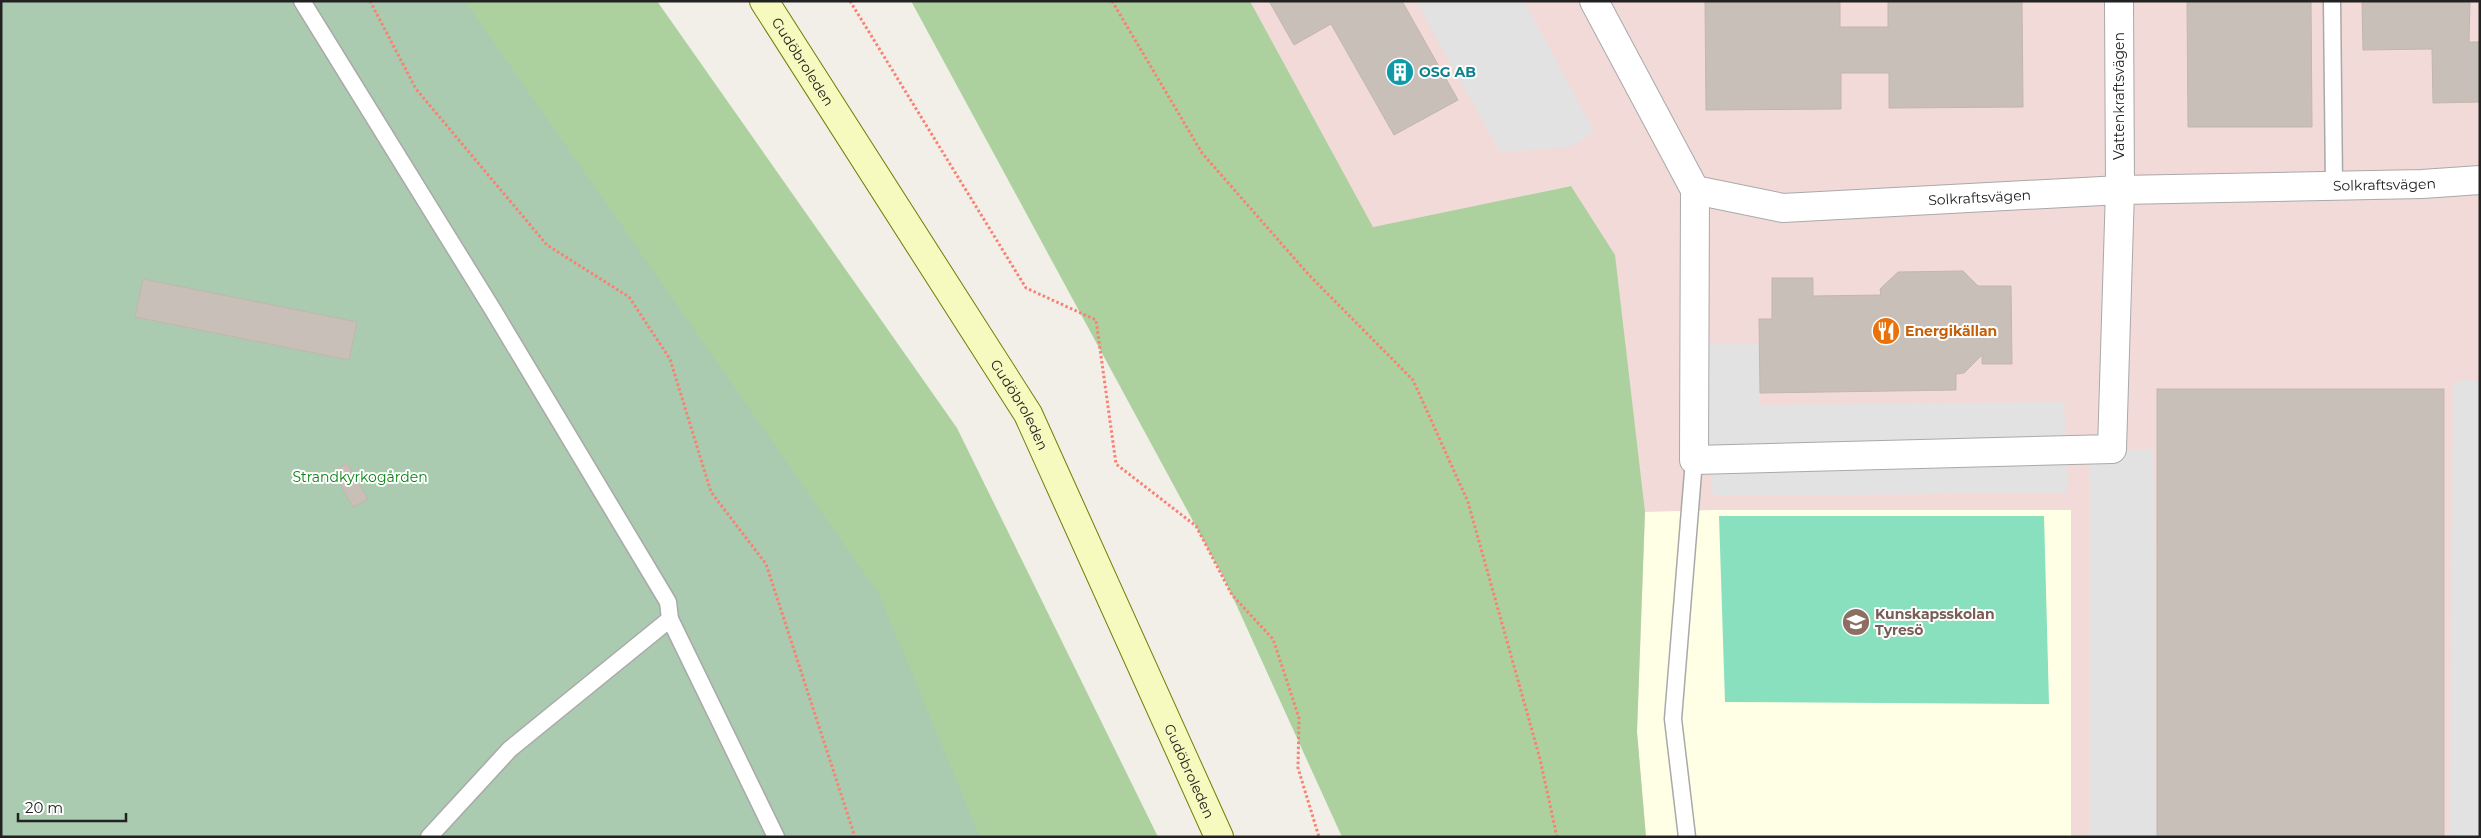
<svg xmlns="http://www.w3.org/2000/svg" width="2481" height="838" font-family="Montserrat,sans-serif">
<style>
.commercial{fill:#f2dad9}
.education{fill:#ffffe5}
.forest{fill:#add19e}
.cemetery{fill:#aacbaf}
.pitch{fill:#88e0be}
.parking{fill:#e2e2e2}
.building{fill:#c7bfb8;stroke:#c4b6ab}
.lines{fill:none;stroke-linecap:round;stroke-linejoin:round}
.lane-casing{stroke:#a9a9a9;stroke-width:19}
.street-casing{stroke:#a9a9a9;stroke-width:30}
.secondary-casing{stroke:#707d05;stroke-width:30}
.path{stroke:#fa8072;stroke-width:3;stroke-dasharray:2.5 2.5;stroke-linecap:butt}
.lane{stroke:#fff;stroke-width:16}
.street{stroke:#fff;stroke-width:28}
.secondary{stroke:#f7fabf;stroke-width:28}
.labels{text-anchor:middle;dominant-baseline:central;stroke-width:4;stroke-linejoin:round;paint-order:stroke}
.street-label{font-size:14px;fill:#222;stroke:#fff}
.culture-label{font-size:14px;font-weight:bold;fill:#0d838f;stroke:#fff;text-anchor:start}
.food-label{font-size:14px;font-weight:bold;fill:#c56008;stroke:#fff;text-anchor:start}
.park-label{font-size:14px;fill:#0c8416;stroke:#fff}
.education-label{font-size:14px;font-weight:bold;fill:#785e54;stroke:#fff;text-anchor:start}
</style>
<rect width="100%" height="100%" fill="#f2efe9"/>
<polygon class="commercial" points="1250,1 2480,1 2480,837 1646,837 1570,186 1373,227"/>
<polygon class="education" points="1712,510 2071,510 2071,837 1646,837 1637,732 1645,512"/>
<g class="forest">
<polygon points="1,1 657,1 957,428 1158,837 1,837"/>
<polygon points="911,1 1250,1 1373,227 1571,186 1615,255 1645,512 1637,732 1646,837 1342,837 1225,580"/>
</g>
<polygon class="cemetery" points="1,1 465,1 879,594 980,837 1,837"/>
<polygon class="pitch" points="1719,516 2044,516 2049,704 1725,702"/>
<g class="parking">
<polygon points="1418,1 1524,1 1594,131 1571,147 1500,152 1418,5"/>
<polygon points="1760,343 1760,405 2064,402 2068,493 1713,496 1709,460 1709,344"/>
<polygon points="2465,380 2480,381 2480,837 2450,837 2453,383"/>
<polygon points="2154,449 2157,837 2089,837 2089,450"/>
</g>
<g class="building">
<polygon points="1269,1 1402,1 1458,100 1394,135 1331,24 1294,45"/>
<polygon points="1705,1 1840,1 1840,27 1888,27 1888,1 2022,1 2023,107 1889,108 1889,73 1841,73 1841,109 1706,110"/>
<polygon points="2187,1 2311,1 2312,127 2188,127"/>
<polygon points="2362,1 2470,1 2469,42 2480,42 2480,102 2433,103 2432,49 2363,50"/>
<polygon points="1963,271 1978,286 2011,286 2012,364 1982,364 1982,355 1964,373 1956,374 1956,390 1760,393 1759,319 1772,319 1772,278 1813,278 1813,296 1881,295 1880,289 1898,272"/>
<polygon points="143,279 357,322 349,360 135,317"/>
<rect x="2157" y="389" width="287" height="448"/>
<polygon points="347,463 368,499 353,507 333,472"/>
</g>
<g class="lines">
<defs>
<g id="lane">
<polyline points="302,1 493,310 668,602 670,619 776,837"/>
<polyline points="2332,1 2334,186"/>
<polyline points="429,837 510,749 670,619"/>
<polyline points="1687,837 1673,719 1694,460"/>
</g>
<g id="street">
<path id="s1" d="M1594,1L1695,190L1783,208L2120,190L2422,184L2480,180"/>
<polyline points="1695,190 1694,460 2112,449 2120,190 2119,1"/>
</g>
<g id="secondary">
<path id="s2" d="M764,1L1028,414L1219,837"/>
</g>
</defs>
<use href="#lane" class="lane-casing"/>
<use href="#street" class="street-casing"/>
<use href="#secondary" class="secondary-casing"/>
<g class="path">
<polyline points="370,1 416,89 547,245 629,297 670,359 711,492 766,564 855,837"/>
<polyline points="850,1 1026,288 1096,320 1116,464 1196,526 1232,595 1273,639 1299,718 1298,768 1319,837"/>
<polyline points="1112,1 1202,153 1308,274 1413,380 1468,502 1540,759 1557,837"/>
</g>
<use href="#lane" class="lane"/>
<use href="#street" class="street"/>
<use href="#secondary" class="secondary"/>
</g>
<defs>
<symbol id="building-disc" viewBox="-11 -11 22 22"><circle r="9.5" fill="#0f9aa8" stroke="#fff"/><path d="M-4-6H4V6H1V3H-1V6H-4ZM-2.5-4.3h1.7v1.8h-1.7ZM.8-4.3h1.7v1.8H.8ZM-2.5-1h1.7V.8h-1.7ZM.8-1h1.7V.8H.8Z" fill="#fff"/></symbol>
<symbol id="restaurant-disc" viewBox="-11 -11 22 22"><circle r="9.5" fill="#e8710a" stroke="#fff"/><path d="M-5-6h1v4h1v-4h1v4h1v-4h1v5L-1.5 .5V6h-2V.5L-5-1ZM5-6V6H3V1.5H1.5Q1.5-4 5-6Z" fill="#fff"/></symbol>
<symbol id="school-disc" viewBox="-11 -11 22 22"><circle r="9.5" fill="#8d6e63" stroke="#fff"/><path d="M0-5L7-2L0 1L-7-2ZM-4 1L0 2.5L4 1V4Q0 6-4 4Z" fill="#fff"/></symbol>
</defs>
<g fill-rule="evenodd">
<use href="#building-disc" x="1384" y="56" width="32" height="32"/>
<use href="#restaurant-disc" x="1870" y="315" width="32" height="32"/>
<use href="#school-disc" x="1840" y="606" width="32" height="32"/>
</g>
<g class="labels">
<g class="street-label">
<text stroke="none"><textPath href="#s2" startOffset="72">Gudöbroleden</textPath></text>
<text transform="translate(2119 96) rotate(-90)">Vattenkraftsvägen</text>
<text stroke="none"><textPath href="#s1" startOffset="906">Solkraftsvägen</textPath></text>
<text stroke="none"><textPath href="#s1" startOffset="501">Solkraftsvägen</textPath></text>
<text stroke="none"><textPath href="#s2" startOffset="478">Gudöbroleden</textPath></text>
<text stroke="none"><textPath href="#s2" startOffset="882">Gudöbroleden</textPath></text>
</g>
<g class="culture-label">
<text x="1419" y="72">OSG AB</text>
</g>
<g class="food-label">
<text x="1905" y="331">Energikällan</text>
</g>
<g class="park-label">
<text x="360" y="477">Strandkyrkogården</text>
</g>
<g class="education-label">
<text x="1875" y="614">Kunskapsskolan<tspan x="1875" dy="16">Tyresö</tspan></text>
</g>
</g>
<rect width="2481" height="838" fill="none" stroke="#222222" stroke-width="5"/>
<path d="M18 813v8h108v-8" fill="none" stroke="#222222" stroke-width="2.5"/>
<text x="25" y="813" font-size="15" fill="#222222" stroke="#ffffff" stroke-width="4" paint-order="stroke">20 m</text>
</svg>
